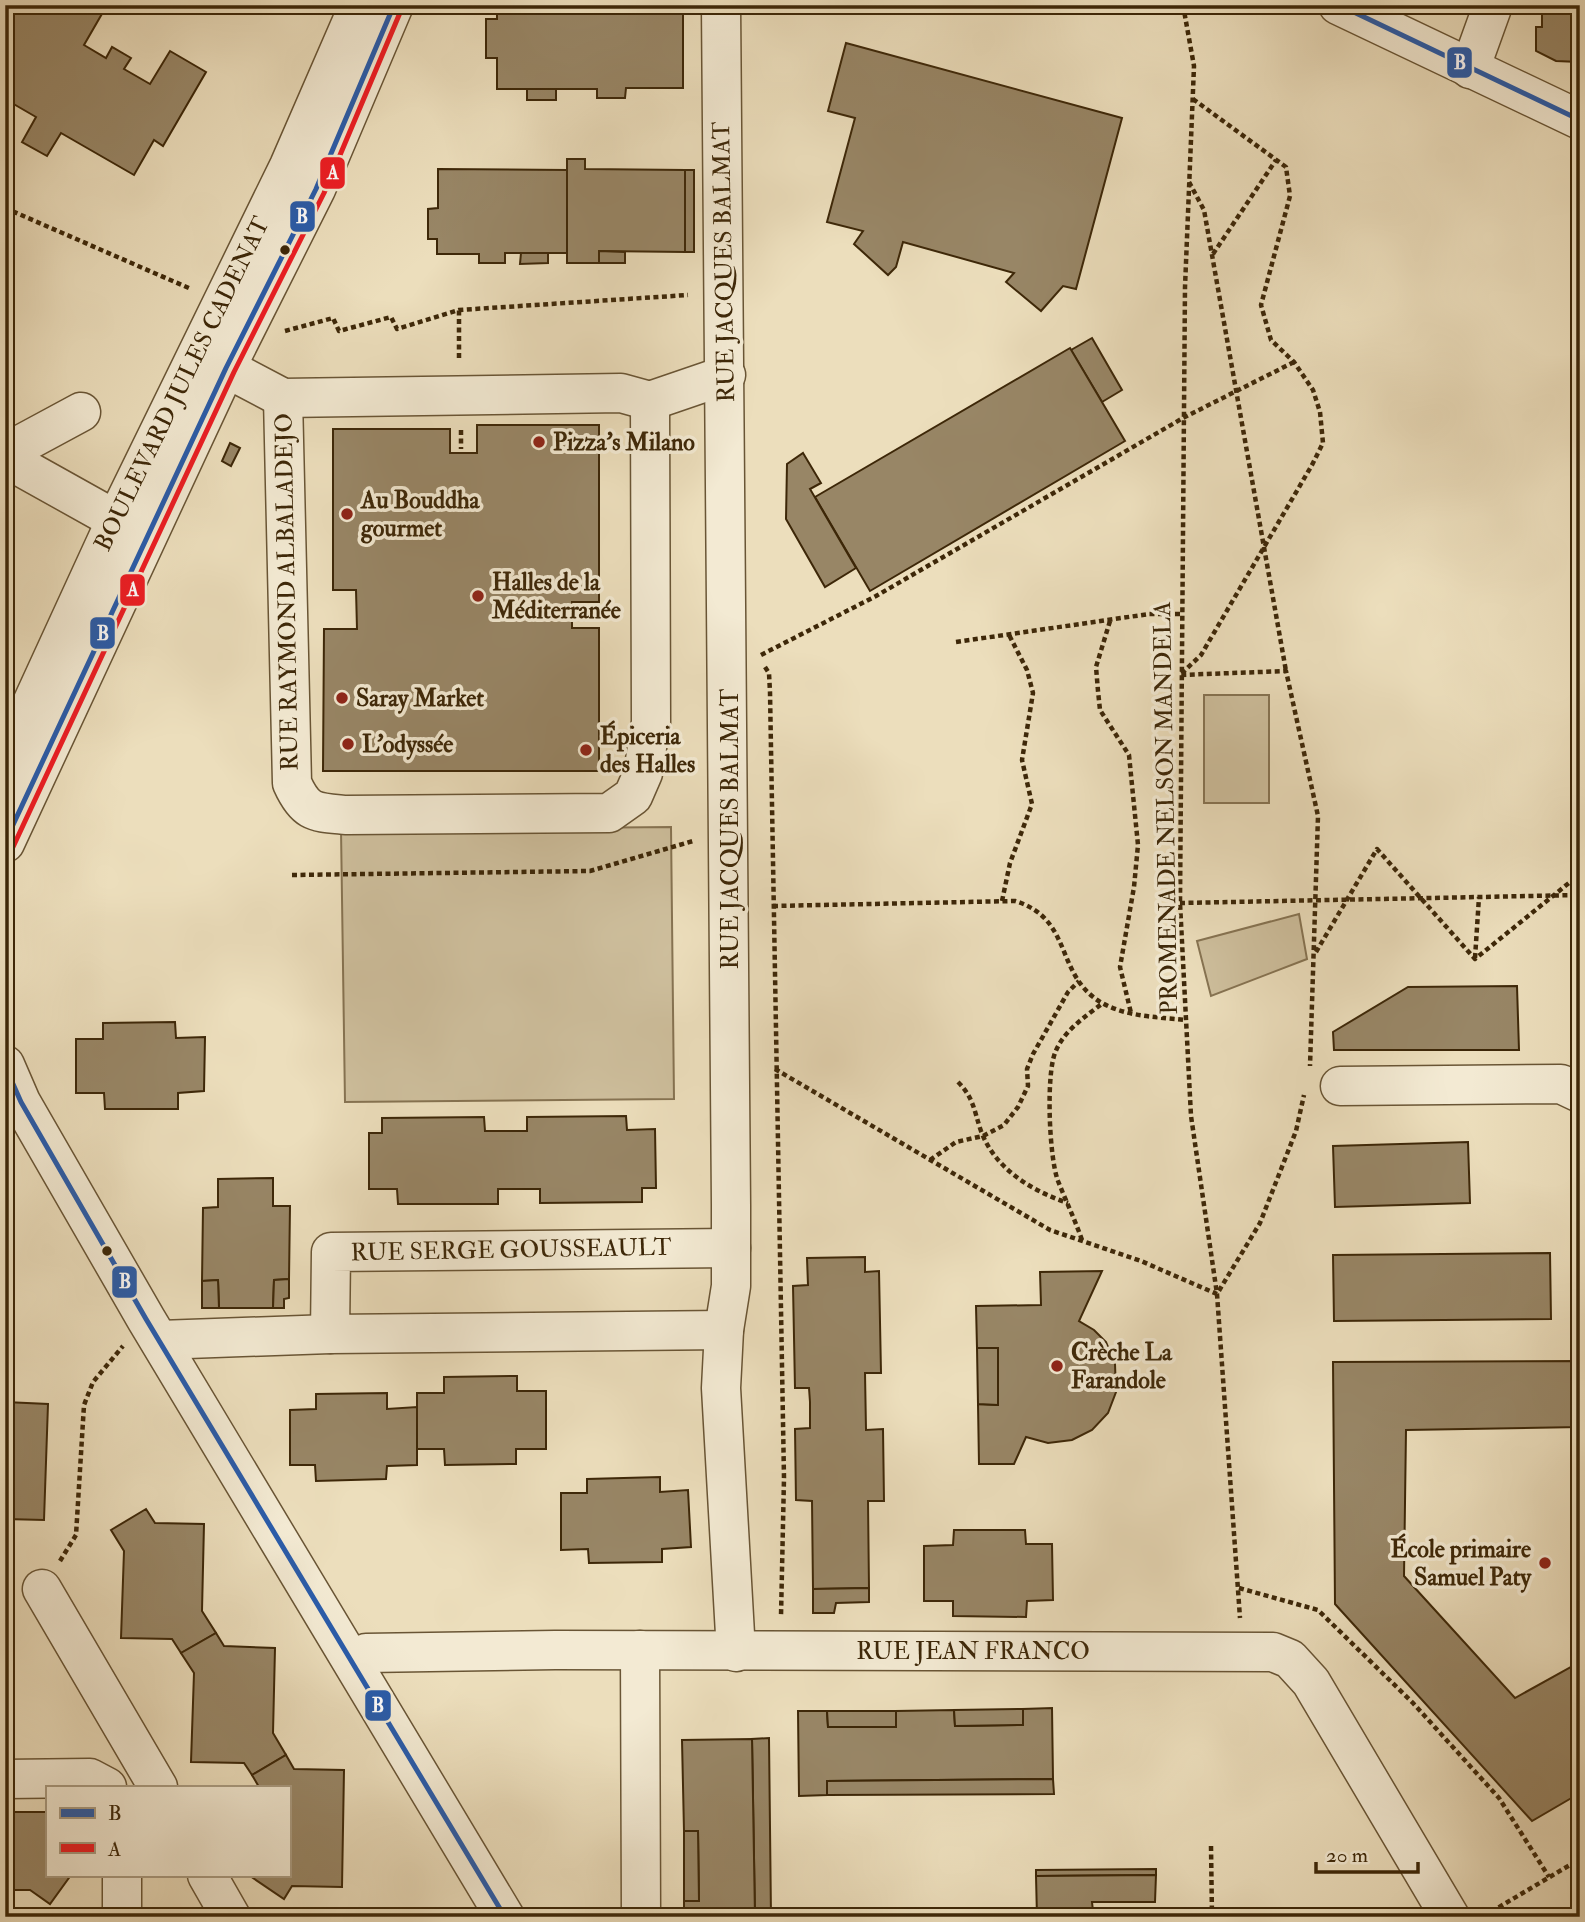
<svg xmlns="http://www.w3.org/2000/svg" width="1585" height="1922" font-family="'IM FELL Double Pica',serif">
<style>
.green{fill:#cebf9d;stroke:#867352;stroke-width:2}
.building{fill:#988666;stroke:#3d2708;stroke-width:2}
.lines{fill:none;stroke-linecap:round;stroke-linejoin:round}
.minor-casing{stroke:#695535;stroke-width:41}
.path{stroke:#3d2708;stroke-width:4.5;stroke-dasharray:5 3.5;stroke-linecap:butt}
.minor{stroke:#f3ead3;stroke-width:38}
.bus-1-casing{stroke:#f3ead3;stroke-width:10}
.bus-2-casing{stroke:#f3ead3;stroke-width:10}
.bus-1{stroke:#2a5caa;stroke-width:5}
.bus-2{stroke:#ed1d24;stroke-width:5}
.bus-dot{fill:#3d2708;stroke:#f3ead3;stroke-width:2.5}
.poi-dot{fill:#8f2418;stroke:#f3ead3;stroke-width:2.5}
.labels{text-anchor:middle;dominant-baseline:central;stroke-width:7;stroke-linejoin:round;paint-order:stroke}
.street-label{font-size:24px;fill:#3d2708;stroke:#f3ead3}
.poi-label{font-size:24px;font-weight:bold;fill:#3d2708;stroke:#f3ead3;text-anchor:start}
.line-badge{stroke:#f3ead3;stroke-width:2.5}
.badge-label{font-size:19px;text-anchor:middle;font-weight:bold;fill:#fff}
</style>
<rect width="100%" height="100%" fill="#ecdebc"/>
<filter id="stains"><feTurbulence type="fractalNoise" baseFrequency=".00286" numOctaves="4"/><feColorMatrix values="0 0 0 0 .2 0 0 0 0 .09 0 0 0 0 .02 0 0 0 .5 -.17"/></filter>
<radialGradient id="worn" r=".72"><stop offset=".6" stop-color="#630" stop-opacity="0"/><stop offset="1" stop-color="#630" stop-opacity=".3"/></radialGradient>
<g class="green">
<rect x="1204" y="695" width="65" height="108"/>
<polygon points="671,827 674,1099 345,1102 341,830"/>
<polygon points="1299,914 1307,959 1211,996 1197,941"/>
</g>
<g class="building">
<polygon points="5,5 91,5 103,12 84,45 106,58 112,47 131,58 124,69 150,84 170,51 206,72 163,146 154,140 134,175 61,133 47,156 22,142 36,117 5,99"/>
<polygon points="549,5 683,7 683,88 626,88 625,98 597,98 597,89 497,89 497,58 486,58 486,19 497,19 497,8 549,8"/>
<polygon points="1542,5 1580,5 1580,67 1579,62 1556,61 1536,51 1536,27 1542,27"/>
<polygon points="846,43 1122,118 1076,289 1063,286 1041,311 1006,282 1014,273 903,242 896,267 888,275 854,244 863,231 827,222 855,118 828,111"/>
<rect x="527" y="89" width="29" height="11"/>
<polygon points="567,159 585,159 585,169 685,170 685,252 599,251 599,263 567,263"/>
<polygon points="438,169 567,170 567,253 505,253 505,263 479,263 479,254 437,254 437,239 428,239 428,209 438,208"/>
<rect x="685" y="170" width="9" height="82"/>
<polygon points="599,251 625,252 625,263 599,263"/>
<polygon points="521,253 548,253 548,263 520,264"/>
<polygon points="1092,338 1122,390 1102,402 1071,350"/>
<polygon points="1070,348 1125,441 870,591 815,497"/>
<polygon points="477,425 599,425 599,602 572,602 572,628 599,628 599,771 323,771 324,629 357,629 356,590 333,590 333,429 450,429 450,453 477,453"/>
<polygon points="230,443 240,448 231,466 222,461"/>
<polygon points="803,453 821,483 810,489 856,568 825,587 786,519 787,464"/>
<polygon points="1517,986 1519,1050 1334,1050 1333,1032 1408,987"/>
<polygon points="175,1022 176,1038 205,1037 204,1091 178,1093 178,1109 105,1109 104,1093 76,1093 76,1039 103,1039 103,1023"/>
<polygon points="626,1116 627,1130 655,1129 656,1188 642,1188 642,1202 540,1203 540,1189 498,1189 498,1204 398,1204 397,1189 369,1189 369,1133 382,1133 382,1118 484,1117 485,1131 527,1131 527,1117"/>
<polygon points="1468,1142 1470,1203 1335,1207 1333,1146"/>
<polygon points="273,1178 273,1206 290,1206 289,1279 274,1280 273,1308 219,1308 218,1280 202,1281 203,1208 218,1207 218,1179"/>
<polygon points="1550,1253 1551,1319 1334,1321 1333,1255"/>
<polygon points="865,1257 865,1272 879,1271 881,1373 865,1373 866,1430 883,1429 884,1501 868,1501 869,1588 813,1589 812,1501 796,1500 795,1429 810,1428 810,1402 809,1388 795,1388 793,1286 808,1285 807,1258"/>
<polygon points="1102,1271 1079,1321 1094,1330 1106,1342 1115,1364 1116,1392 1108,1413 1092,1430 1072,1440 1048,1443 1026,1437 1014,1464 979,1464 978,1404 998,1405 998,1348 977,1348 976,1306 1041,1305 1040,1272"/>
<polygon points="289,1279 289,1298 284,1299 284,1308 273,1308 274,1280"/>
<polygon points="218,1280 219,1308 202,1308 202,1281"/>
<polygon points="977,1348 998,1348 998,1405 978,1404"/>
<polygon points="1580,1361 1580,1427 1406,1430 1404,1576 1515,1698 1580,1662 1580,1793 1532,1821 1335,1604 1333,1362"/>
<polygon points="517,1376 517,1391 546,1391 546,1449 516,1449 516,1464 445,1465 444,1449 417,1449 417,1393 444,1393 444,1377"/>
<polygon points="387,1393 387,1409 417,1407 417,1465 387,1466 386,1479 316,1481 315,1465 290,1465 290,1410 316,1409 316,1394"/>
<polygon points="5,1402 48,1404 44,1520 5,1519"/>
<polygon points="660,1477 660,1492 688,1490 691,1547 662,1549 662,1562 589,1563 588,1549 561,1550 561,1493 587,1493 587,1479"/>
<polygon points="146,1509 155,1523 204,1524 202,1611 216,1633 181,1653 172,1639 121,1638 124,1551 111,1530"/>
<polygon points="954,1530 1025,1530 1026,1544 1052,1544 1053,1600 1027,1601 1026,1617 953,1616 953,1601 924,1601 924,1546 953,1545"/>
<polygon points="869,1588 869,1602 836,1603 834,1613 813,1613 813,1589"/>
<polygon points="216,1633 224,1646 275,1648 273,1733 286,1755 252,1775 244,1763 191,1762 194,1673 181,1653"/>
<polygon points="1052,1708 1053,1779 827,1781 827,1795 799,1796 798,1711 827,1711 828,1727 896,1727 896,1711 954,1710 955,1726 1023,1725 1023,1709"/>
<polygon points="1023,1709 1023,1725 955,1726 954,1710"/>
<polygon points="827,1711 896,1711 896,1727 828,1727"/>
<polygon points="769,1738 771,1917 755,1917 752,1739"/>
<polygon points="752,1739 755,1917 684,1917 684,1901 699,1901 698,1831 684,1831 682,1740"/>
<polygon points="286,1755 294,1769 344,1770 342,1887 292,1886 284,1899 250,1876 289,1875 289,1787 259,1787 252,1775"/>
<polygon points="1053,1779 1054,1794 827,1795 827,1781"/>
<polygon points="5,1812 47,1812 47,1875 71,1875 50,1904 30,1890 5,1890"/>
<polygon points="684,1831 698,1831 699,1901 684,1901"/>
<polygon points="1156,1869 1156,1875 1036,1876 1036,1870"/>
<polygon points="1156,1875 1155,1902 1092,1902 1093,1911 1156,1912 1156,1917 1037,1917 1036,1876"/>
</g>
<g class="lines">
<defs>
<g id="minor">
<polyline points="721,5 731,1205 731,1286 724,1330 721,1388 736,1652"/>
<polyline points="1338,5 1580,120"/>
<polyline points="1470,69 1493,5"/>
<polyline points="226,368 283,398 621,393 650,401 726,375"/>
<path d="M283,398L292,783C306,814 315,812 347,815L609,813L633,796L643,773L651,722L650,401"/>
<polyline points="5,453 81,412"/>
<polyline points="5,458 116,520"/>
<polyline points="5,762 116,520 289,166 359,5"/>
<polyline points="5,843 226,368 316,189 394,5"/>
<polyline points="5,1065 21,1102 146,1319 505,1917"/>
<polyline points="1340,1086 1561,1084 1580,1093"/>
<polyline points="724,1330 330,1334 331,1252 731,1248"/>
<polyline points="160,1340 330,1334"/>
<polyline points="42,1589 158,1787"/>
<polyline points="640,1650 641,1917"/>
<polyline points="352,1660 366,1653 555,1650 1273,1652 1290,1659 1311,1682 1450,1917"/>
<polyline points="5,1779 90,1778 107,1787"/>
<polyline points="207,1875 231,1917"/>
<polyline points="122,1917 122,1875"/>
</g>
</defs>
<use href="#minor" class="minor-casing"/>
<g class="path">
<polyline points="1183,5 1194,66 1185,287 1180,903 1191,1116 1217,1294 1240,1618"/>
<polyline points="1193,99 1286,167 1290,196 1261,305 1271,340 1294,362 1313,390 1320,412 1323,443 1312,465 1201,655 1180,675 1286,671 1318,816 1310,1066"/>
<polyline points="1189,182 1204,210 1286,671"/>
<polyline points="5,208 191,289"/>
<polyline points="1213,254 1276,160"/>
<polyline points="285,331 333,318 339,331 391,317 397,329 459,310 688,295"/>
<polyline points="459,358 459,310"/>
<polyline points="461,430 461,449"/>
<polyline points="1110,621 1096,667 1098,691 1100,710 1129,755 1138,845 1134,887 1120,967 1131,1013"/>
<polyline points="956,642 1149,614 1181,614"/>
<polyline points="761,655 876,596 1183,418 1294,362"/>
<polyline points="765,667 769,673 770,692 784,1478 781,1616"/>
<polyline points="292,875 590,871 693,841"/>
<polyline points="1002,901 1010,863 1032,804 1022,760 1033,693 1027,670 1008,633"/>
<polyline points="1180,903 1580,895"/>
<path d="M773,906L1015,901C1074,919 1054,975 1102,1003C1127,1017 1159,1017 1186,1020"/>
<polyline points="1316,952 1377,849 1475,959 1580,874"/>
<polyline points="1475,958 1479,897"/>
<polyline points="775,1069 1050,1230 1141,1261 1217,1294 1260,1223 1296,1131 1304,1095"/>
<path d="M958,1082C974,1098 974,1111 981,1131C995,1169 1032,1191 1068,1203"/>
<polyline points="930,1160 956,1142 983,1136 1004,1125 1018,1107 1028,1086 1027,1069 1033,1054 1068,992 1079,981"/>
<path d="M1082,1240C1075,1220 1066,1201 1058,1181C1049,1157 1046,1076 1055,1053C1063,1031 1086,1016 1103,1003"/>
<polyline points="60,1561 76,1535 84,1405 93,1382 123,1346"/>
<polyline points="1239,1588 1318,1610 1413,1703 1499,1798 1549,1877"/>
<polyline points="1211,1846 1212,1917"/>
<polyline points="1484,1916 1580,1859"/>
</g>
<use href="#minor" class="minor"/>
<defs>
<g id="bus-1">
<polyline points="1339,5 1580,120"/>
<polyline points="5,842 226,368 316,189 394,5"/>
<polyline points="5,1066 21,1102 146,1319 505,1917"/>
</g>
<polyline id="bus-2" points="13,847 234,372 324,193 402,8"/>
</defs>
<use href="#bus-1" class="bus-1-casing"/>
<use href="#bus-2" class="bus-2-casing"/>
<use href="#bus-1" class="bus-1"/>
<use href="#bus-2" class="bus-2"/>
</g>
<g class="bus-dot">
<circle cx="285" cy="250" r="6"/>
<circle cx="107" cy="1251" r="6"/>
</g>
<g class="poi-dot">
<circle cx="539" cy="442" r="7"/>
<circle cx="347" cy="514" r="7"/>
<circle cx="478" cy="596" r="7"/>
<circle cx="342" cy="698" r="7"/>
<circle cx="348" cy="744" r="7"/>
<circle cx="586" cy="750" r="7"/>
<circle cx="1057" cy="1366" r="7"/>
<circle cx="1545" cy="1563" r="7"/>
</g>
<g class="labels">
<g class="street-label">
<text transform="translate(724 262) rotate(-91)">RUE JACQUES BALMAT</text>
<text transform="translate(182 384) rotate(-64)">BOULEVARD JULES CADENAT</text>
<text transform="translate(287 592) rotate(-91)">RUE RAYMOND ALBALADEJO</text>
<text transform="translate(1166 808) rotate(-91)">PROMENADE NELSON MANDELA</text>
<text transform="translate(730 829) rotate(-90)">RUE JACQUES BALMAT</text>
<text transform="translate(511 1250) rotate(-1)">RUE SERGE GOUSSEAULT</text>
<text x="973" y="1651">RUE JEAN FRANCO</text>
</g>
<g class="poi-label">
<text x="553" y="442">Pizza's Milano</text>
<text x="361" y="500">Au Bouddha<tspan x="361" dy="28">gourmet</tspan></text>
<text x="492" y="582">Halles de la<tspan x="492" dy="28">Méditerranée</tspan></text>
<text x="356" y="698">Saray Market</text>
<text x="600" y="736">Épiceria<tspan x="600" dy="28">des Halles</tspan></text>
<text x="362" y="744">L'odyssée</text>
<text x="1071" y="1352">Crèche La<tspan x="1071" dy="28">Farandole</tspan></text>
<text x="1531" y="1549" text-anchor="end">École primaire<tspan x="1531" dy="28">Samuel Paty</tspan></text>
</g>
</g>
<g class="line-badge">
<rect x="1446" y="46" width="27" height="33" rx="7" fill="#2a5caa"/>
<rect x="319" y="156" width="27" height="34" rx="7" fill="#ed1d24"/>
<rect x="289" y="200" width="27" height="33" rx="7" fill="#2a5caa"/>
<rect x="119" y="573" width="27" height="34" rx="7" fill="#ed1d24"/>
<rect x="89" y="616" width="27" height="34" rx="7" fill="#2a5caa"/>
<rect x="111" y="1265" width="27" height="34" rx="7" fill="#2a5caa"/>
<rect x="364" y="1689" width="28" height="33" rx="7" fill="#2a5caa"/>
</g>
<g class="badge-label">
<text x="1460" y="69">B</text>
<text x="333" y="179">A</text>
<text x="302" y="223">B</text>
<text x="133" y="596">A</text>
<text x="103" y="640">B</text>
<text x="125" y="1288">B</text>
<text x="378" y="1712">B</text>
</g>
<rect width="1585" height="1922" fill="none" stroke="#ecdebc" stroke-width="28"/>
<rect x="7" y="7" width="1571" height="1908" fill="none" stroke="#3d2708" stroke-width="3.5"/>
<rect x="14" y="14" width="1557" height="1894" fill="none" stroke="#3d2708" stroke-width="2"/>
<rect x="46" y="1786" width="245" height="91" fill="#f3ead3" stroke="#aa9c82" stroke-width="2"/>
<rect x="60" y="1808" width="35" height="10" fill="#2a5caa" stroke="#aa9c82" stroke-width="2"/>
<text x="108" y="1820" font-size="21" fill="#3d2708">B</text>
<rect x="60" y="1843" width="35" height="10" fill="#ed1d24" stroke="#aa9c82" stroke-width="2"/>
<text x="108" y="1856" font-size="21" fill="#3d2708">A</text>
<path d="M1316 1862v10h102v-10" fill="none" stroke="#3d2708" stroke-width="3.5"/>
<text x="1326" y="1862" font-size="21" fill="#3d2708" stroke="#f3ead3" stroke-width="5" paint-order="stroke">20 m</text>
<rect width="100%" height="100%" filter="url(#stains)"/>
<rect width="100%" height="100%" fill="url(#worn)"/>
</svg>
